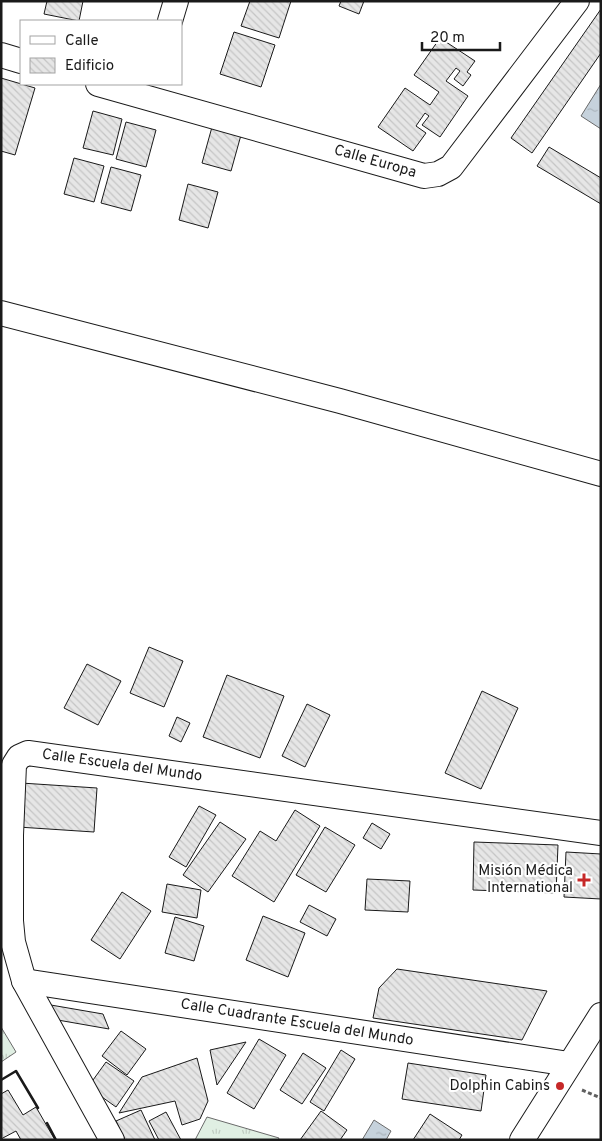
<svg xmlns="http://www.w3.org/2000/svg" width="602" height="1141" font-family="Overpass,sans-serif">
<style>
.grass{fill:url(#grass-tufts);stroke:#6a6a6a}
.water{fill:url(#water-ripples);stroke:#6a6a6a}
.building{fill:url(#building-back-hatch);stroke:#1a1a1a}
.lines{fill:none;stroke-linecap:round;stroke-linejoin:round}
.street-casing{stroke:#1a1a1a;stroke-width:26}
.path{stroke:#5f5f5f;stroke-width:3;stroke-dasharray:4 2.5;stroke-linecap:butt}
.street{stroke:#fff;stroke-width:24}
.wall{stroke:#1a1a1a;stroke-width:2.5}
.poi-dot{fill:#c62828;stroke:#fff;stroke-width:2}
.labels{text-anchor:middle;dominant-baseline:central;stroke-width:4;stroke-linejoin:round;paint-order:stroke}
.street-label{font-size:15px;fill:#1a1a1a;stroke:#fff}
.poi-label{font-size:15px;fill:#1a1a1a;stroke:#fff;text-anchor:end}
</style>
<defs>
<pattern id="grass-tufts" width="24" height="20" patternUnits="userSpaceOnUse" patternTransform="scale(1.25)"><rect width="24" height="20" fill="#e0efe3"/><path d="M3 7l-1-3M5 7V3M7 7l1-3M15 17l-1-3M17 17v-4M19 17l1-3" fill="none" stroke="#c0ccc2"/></pattern>
<pattern id="water-ripples" width="26" height="14" patternUnits="userSpaceOnUse" patternTransform="scale(1.25)"><rect width="26" height="14" fill="#c6d2dc"/><path d="M2 4q2-2 4 0t4 0M15 11q2-2 4 0t4 0" fill="none" stroke="#aab4bc"/></pattern>
<pattern id="building-back-hatch" width="6" height="6" patternUnits="userSpaceOnUse" patternTransform="scale(1.25)"><rect width="6" height="6" fill="#e6e6e6"/><path d="M-1 5l2 2M0 0l6 6M5-1l2 2" fill="none" stroke="#c5c5c5"/></pattern>
</defs>
<rect width="100%" height="100%" fill="#fff"/>
<g class="grass">
<polygon points="1,1027 16,1052 1,1062"/>
<polygon points="207,1117 279,1138 278,1140 195,1140"/>
</g>
<g class="water">
<polygon points="601,84 601,129 581,116"/>
<polygon points="374,1120 391,1131 386,1140 362,1140"/>
</g>
<g class="building">
<polygon points="47,1 83,1 79,21 44,14"/>
<polygon points="250,1 291,1 279,38 241,26"/>
<polygon points="341,1 364,1 359,14 339,6"/>
<polygon points="601,9 601,53 532,153 511,138"/>
<polygon points="234,32 275,45 261,87 220,74"/>
<polygon points="440,38 475,61 467,72 471,75 463,86 454,79 460,71 456,68 446,81 468,96 440,137 422,125 429,116 425,113 416,126 426,133 413,151 378,127 405,88 430,105 439,92 414,75"/>
<polygon points="1,78 35,88 15,155 1,151"/>
<polygon points="93,111 122,119 113,155 83,148"/>
<polygon points="126,122 156,130 146,167 116,159"/>
<polygon points="212,127 241,135 231,171 202,163"/>
<polygon points="549,147 601,178 601,204 537,166"/>
<polygon points="74,158 104,166 94,202 64,194"/>
<polygon points="111,167 141,175 131,211 101,203"/>
<polygon points="188,184 218,192 208,228 179,220"/>
<polygon points="149,647 183,661 164,707 130,693"/>
<polygon points="87,664 121,681 98,725 64,708"/>
<polygon points="227,675 284,696 260,758 203,737"/>
<polygon points="482,691 518,708 481,789 445,773"/>
<polygon points="307,704 330,715 305,767 282,756"/>
<polygon points="177,717 190,723 181,742 169,736"/>
<polygon points="21,783 97,788 94,832 18,827"/>
<polygon points="199,806 216,815 186,867 169,857"/>
<polygon points="295,810 320,826 274,902 232,876 260,831 276,841"/>
<polygon points="220,822 246,839 208,892 183,875"/>
<polygon points="372,823 390,834 381,849 363,838"/>
<polygon points="325,827 355,845 326,892 296,875"/>
<polygon points="474,842 558,845 556,893 473,890"/>
<polygon points="566,852 601,854 601,899 564,897"/>
<polygon points="367,879 410,881 408,912 365,910"/>
<polygon points="167,884 201,890 197,918 162,912"/>
<polygon points="122,892 151,911 120,959 91,940"/>
<polygon points="309,905 336,919 327,936 300,922"/>
<polygon points="263,916 305,933 288,977 246,960"/>
<polygon points="175,917 204,926 194,961 165,953"/>
<polygon points="397,969 547,991 522,1040 373,1018 379,988"/>
<polygon points="45,1004 103,1014 109,1029 52,1019"/>
<polygon points="121,1031 146,1049 127,1075 102,1056"/>
<polygon points="259,1039 286,1055 254,1109 227,1093"/>
<polygon points="246,1042 217,1085 210,1050"/>
<polygon points="341,1050 355,1059 324,1111 310,1102"/>
<polygon points="303,1053 326,1068 302,1104 280,1090"/>
<polygon points="197,1058 208,1101 200,1119 182,1125 175,1101 119,1113 142,1077"/>
<polygon points="106,1062 134,1081 116,1107 88,1087"/>
<polygon points="408,1063 486,1075 481,1111 402,1099"/>
<polygon points="8,1090 23,1115 36,1107 55,1140 21,1140 16,1131 1,1139 1,1094"/>
<polygon points="141,1110 155,1140 125,1140 116,1121"/>
<polygon points="321,1111 347,1130 340,1140 300,1140"/>
<polygon points="166,1112 181,1140 159,1140 149,1121"/>
<polygon points="430,1114 462,1135 459,1140 413,1140"/>
</g>
<g class="lines">
<defs>
<g id="street">
<polyline points="170,21 176,1"/>
<polyline points="1,55 21,61"/>
<polyline points="98,84 424,176 438,174 451,167 577,1"/>
<polyline points="1,313 340,401 601,474"/>
<polyline points="24,981 569,1064"/>
<polyline points="112,1140 24,981 13,942 11,921 11,835 14,765 19,757 28,753 601,833"/>
<polyline points="522,1140 601,1015"/>
</g>
</defs>
<use href="#street" class="street-casing"/>
<polyline class="path" points="582,1090 601,1098"/>
<use href="#street" class="street"/>
<g class="wall">
<polyline points="1,1080 16,1071 38,1108"/>
<polyline points="47,1123 56,1140"/>
</g>
</g>
<g class="poi-dot">
<path d="M581.5 872.5h5v5h5v5h-5v5h-5v-5h-5v-5h5z"/>
<circle cx="560" cy="1086" r="5"/>
</g>
<g class="labels">
<g class="street-label">
<text transform="translate(375 162) rotate(16)">Calle Europa</text>
<text transform="translate(122 766) rotate(8)">Calle Escuela del Mundo</text>
<text transform="translate(297 1023) rotate(9)">Calle Cuadrante Escuela del Mundo</text>
</g>
<g class="poi-label">
<text x="573" y="871">Misión Médica<tspan x="573" dy="17">International</tspan></text>
<text x="550" y="1086">Dolphin Cabins</text>
</g>
</g>
<rect width="602" height="1141" fill="none" stroke="#1a1a1a" stroke-width="5"/>
<rect x="20" y="20" width="162" height="65" fill="#ffffff" stroke="#a3a3a3"/>
<rect x="30" y="36" width="25" height="8" fill="#ffffff" stroke="#a3a3a3"/>
<text x="65" y="45" font-size="15" fill="#1a1a1a">Calle</text>
<rect x="30" y="58" width="25" height="15" fill="url(#building-back-hatch)" stroke="#a3a3a3"/>
<text x="65" y="70" font-size="15" fill="#1a1a1a">Edificio</text>
<path d="M422 42v8h78v-8" fill="none" stroke="#1a1a1a" stroke-width="2.5"/>
<text x="430" y="42" font-size="15" fill="#1a1a1a" stroke="#ffffff" stroke-width="4" paint-order="stroke">20 m</text>
</svg>
